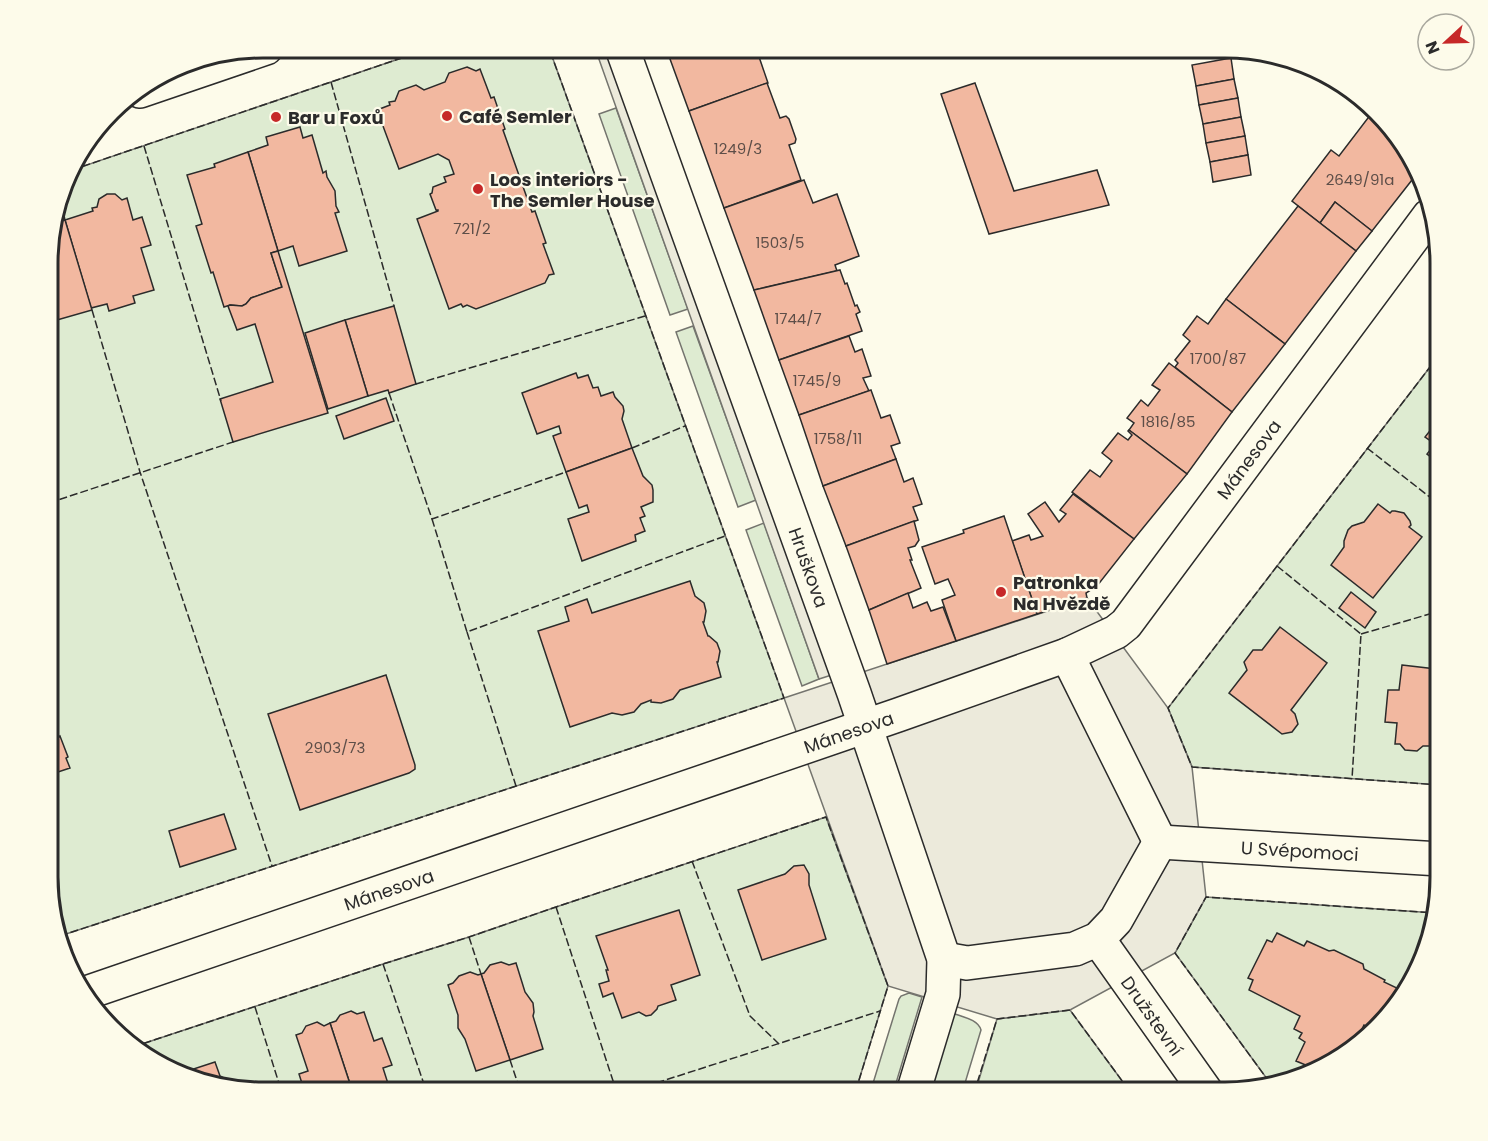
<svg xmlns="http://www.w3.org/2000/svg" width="1488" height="1141" font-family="Poppins,sans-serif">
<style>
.green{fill:#deebd1;stroke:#74746e;stroke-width:1.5}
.parking{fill:#eceadb;stroke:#74746e;stroke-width:1.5}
.building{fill:#f2b8a0;stroke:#2b2b2b;stroke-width:1.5}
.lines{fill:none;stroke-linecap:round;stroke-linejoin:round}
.minor-casing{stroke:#2b2b2b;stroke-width:36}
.primary-casing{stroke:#2b2b2b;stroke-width:36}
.minor{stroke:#fdfbea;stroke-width:33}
.primary{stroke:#fdfbea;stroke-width:33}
.fence{stroke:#2b2b2b;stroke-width:1.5;stroke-dasharray:8 3;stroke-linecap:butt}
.poi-dot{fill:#c62828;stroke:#fdfbea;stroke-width:2}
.labels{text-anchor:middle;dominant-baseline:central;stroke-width:4.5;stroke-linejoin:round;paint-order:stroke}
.number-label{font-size:15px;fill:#5d4e48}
.poi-label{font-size:18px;font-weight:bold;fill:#2b2b2b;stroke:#fdfbea;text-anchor:start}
.street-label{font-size:18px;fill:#2b2b2b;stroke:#fdfbea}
.rim{fill:none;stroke:#2b2b2b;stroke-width:3}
</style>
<rect width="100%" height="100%" fill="#fdfbea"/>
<g class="green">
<polygon points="431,48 549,48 784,698 60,936 48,892 50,235 72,170"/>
<polygon points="616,108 688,309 670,315 599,114"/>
<polygon points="693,326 756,500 738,507 676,332"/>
<polygon points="1440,354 1440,785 1192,767 1168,708"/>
<polygon points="764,523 819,679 802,686 746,530"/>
<polygon points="826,817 888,986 855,1093 250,1093 181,1077 133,1047 383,964 469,937 556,907"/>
<polygon points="1206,897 1435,913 1424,960 1387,1019 1320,1071 1270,1083 1175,953"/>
<polygon points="909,993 922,997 893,1093 870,1093 899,999 901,996"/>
<polygon points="1070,1010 1131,1093 975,1093 997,1019"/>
<path d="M952,1013C962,1017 978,1019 981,1030L962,1093H926Z"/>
</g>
<g class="parking">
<polygon points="595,48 616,48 838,673 819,679"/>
<polygon points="1087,598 1168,708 1192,767 1206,897 1175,953 1070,1010 997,1019 888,986 784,698"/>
</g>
<g class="building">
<polygon points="666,48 756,48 768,83 689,111"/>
<polygon points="1231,58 1234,79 1196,86 1192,65"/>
<polygon points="467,67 476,71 480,69 491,98 494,97 505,129 503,130 532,212 535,211 546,243 543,244 554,274 549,275 545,283 476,309 467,305 463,307 461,304 449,309 417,219 438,211 438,210 436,210 430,194 432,193 433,187 446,182 444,177 454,174 449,160 438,154 399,169 377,110 390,105 389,102 395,101 399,91 416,85 424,90 445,82 449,73"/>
<polygon points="1234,79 1238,98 1199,105 1196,86"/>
<polygon points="767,83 780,118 786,116 789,119 796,139 795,143 789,145 801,180 724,208 689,111"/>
<polygon points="975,83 1014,191 1097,170 1109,205 989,234 941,94"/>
<polygon points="1238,98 1241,117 1203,124 1199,105"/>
<polygon points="1371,114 1384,124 1418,168 1419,171 1372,231 1335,202 1320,223 1292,201 1331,150 1339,156"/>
<polygon points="1241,117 1245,136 1206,143 1203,124"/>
<polygon points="300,127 303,138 312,135 323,173 326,171 327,177 335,191 336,206 339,212 335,213 347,251 299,266 293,246 278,251 248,152 268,145 266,137"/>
<polygon points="1245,136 1248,155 1210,162 1206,143"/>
<polygon points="248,152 278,251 271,253 282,287 251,298 246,304 242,306 230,305 224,307 213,272 211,273 196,226 202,224 187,175 215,167 214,164"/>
<polygon points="1248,155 1251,175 1213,182 1210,162"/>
<polygon points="804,180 813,203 837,194 859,256 835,265 837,271 754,290 724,208"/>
<polygon points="107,194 115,194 122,200 127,198 133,220 142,217 151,245 141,248 154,290 133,296 135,303 109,311 107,304 91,308 65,220 93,211 92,208 97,207 99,199"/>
<polygon points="1335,202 1372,231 1356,251 1320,223"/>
<polygon points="1298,206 1356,251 1285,344 1226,299"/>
<polygon points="65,220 92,310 50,322 50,235 54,223"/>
<polygon points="278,251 328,413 233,442 220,399 273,382 255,324 237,330 228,306 230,305 242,306 246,304 251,298 282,287 271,253"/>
<polygon points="840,270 845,284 847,283 855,306 857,305 860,312 856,314 862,331 779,360 754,290"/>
<polygon points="1226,299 1285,344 1232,412 1175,367 1178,363 1175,360 1190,341 1183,335 1197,316 1208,324"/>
<polygon points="394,306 416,384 389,393 388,390 368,396 345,320"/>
<polygon points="345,320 368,396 328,409 305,333"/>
<polygon points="849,336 855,352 862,349 871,376 863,378 869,391 799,415 779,360"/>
<polygon points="1169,363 1232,412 1187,474 1129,430 1134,423 1127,418 1141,400 1148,406 1160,390 1152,385"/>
<polygon points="576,373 578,378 588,375 593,388 598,387 601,396 613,392 615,397 623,406 624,411 622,419 632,448 566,472 553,436 561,433 559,426 537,434 522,393"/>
<polygon points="871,390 881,418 890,415 900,443 891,446 896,459 823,486 799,415"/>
<polygon points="386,398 394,421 344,439 336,416"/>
<polygon points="1440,418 1440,464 1427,454 1435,444 1425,437"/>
<polygon points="1129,430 1187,474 1134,539 1072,492 1090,470 1100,477 1112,461 1102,453 1118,433 1128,440 1132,435 1128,431"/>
<polygon points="632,448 643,476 652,485 653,490 653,502 641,507 645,516 640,518 645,531 635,535 636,541 582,561 568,519 589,512 587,505 579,508 566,472"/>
<polygon points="896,459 904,482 913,478 922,504 913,507 918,520 846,546 823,486"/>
<polygon points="1073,494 1134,539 1097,586 1086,593 1087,598 1037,614 1012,541 1029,535 1031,540 1043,536 1028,514 1045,502 1059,522 1066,514 1060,510"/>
<polygon points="1378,504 1390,513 1392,511 1395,511 1404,513 1410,521 1411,525 1409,527 1422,537 1373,598 1331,565 1344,547 1344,541 1348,530 1352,526 1364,522"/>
<polygon points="1004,516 1037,614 956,641 942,600 955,595 948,579 935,584 922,547 964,533 963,530"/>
<polygon points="914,521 919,540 915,546 908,548 912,560 910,560 921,588 869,610 846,546"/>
<polygon points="690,581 695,596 704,603 706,611 704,622 703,622 708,636 709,636 717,643 720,651 718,662 717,662 721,677 680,690 673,699 661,703 651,702 651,700 641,704 634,712 622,715 612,713 570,727 538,631 569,621 565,607 587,599 592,613"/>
<polygon points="1351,592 1376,612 1365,628 1339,608"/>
<polygon points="908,593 913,608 927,602 931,611 943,607 956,641 887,664 869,610"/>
<polygon points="1280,627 1327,663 1291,710 1295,714 1298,724 1292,732 1282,734 1229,693 1247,670 1244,662 1253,650 1262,650"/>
<polygon points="1402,665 1436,669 1436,677 1440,677 1440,746 1423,746 1417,751 1405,750 1400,744 1395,744 1397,723 1385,722 1388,690 1399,690"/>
<polygon points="386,675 415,765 415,769 409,773 300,810 268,714"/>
<polygon points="49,705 59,737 60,736 68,757 66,758 70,768 49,775"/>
<polygon points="224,814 236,849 180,867 169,831"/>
<polygon points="804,865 809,874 809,885 826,939 762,960 738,890 785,874 794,866"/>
<polygon points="679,910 700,975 671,985 676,1000 658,1006 657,1009 651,1015 646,1016 639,1012 622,1018 613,993 603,997 599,984 609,981 606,970 608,970 596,936"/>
<polygon points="1277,933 1304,946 1307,941 1329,951 1334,950 1363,964 1364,969 1385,980 1384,982 1399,989 1392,1003 1396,1005 1387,1019 1373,1030 1364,1025 1354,1045 1320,1071 1296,1061 1305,1042 1299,1038 1302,1033 1294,1029 1300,1016 1249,990 1253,980 1248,978 1267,940 1272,942"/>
<polygon points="501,962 509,965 516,963 525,992 533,1003 534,1012 533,1016 543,1049 510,1060 481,974 484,973 490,965"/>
<polygon points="470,972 478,975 481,974 510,1060 476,1071 465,1039 458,1028 458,1015 448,985 453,983 459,976"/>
<polygon points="351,1011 357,1014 364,1012 374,1041 382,1038 392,1065 383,1068 391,1093 353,1093 330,1023 336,1021 340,1015"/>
<polygon points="317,1022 324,1026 330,1023 353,1093 315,1093 314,1091 305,1093 299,1074 308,1071 296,1035 302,1033 306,1026"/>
<polygon points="215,1062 220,1076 228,1080 231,1088 181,1077 178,1074"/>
<polygon points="1037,1085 1063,1093 1035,1093"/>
</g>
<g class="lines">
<defs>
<g id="minor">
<path id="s1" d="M622,48L854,693L944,959L943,994L913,1093"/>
<polyline points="1067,655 1160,842"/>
<path id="s2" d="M1160,842L1440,859"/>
<path id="s3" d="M1098,939L1207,1093"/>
<polyline points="944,959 967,963 1075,949 1098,939 1116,920 1160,842"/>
<path id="s4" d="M86,993L898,715L1067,655L1116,632L1126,624L1429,216"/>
</g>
<polyline id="primary" points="140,91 266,48"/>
</defs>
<use href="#minor" class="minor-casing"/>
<use href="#primary" class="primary-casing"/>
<use href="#minor" class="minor"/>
<use href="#primary" class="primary"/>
<g class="fence">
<polyline points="331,82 394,306"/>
<polyline points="144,146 221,401"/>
<polyline points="72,170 431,48"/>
<polyline points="61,203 65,220"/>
<polyline points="92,310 140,472 272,866"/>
<polyline points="416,384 645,316"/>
<polyline points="389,393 432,519 566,472"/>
<polyline points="632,448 685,426"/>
<polyline points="1367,448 1440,505"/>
<polyline points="49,503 233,442 232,439"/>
<polyline points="432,519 467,632 725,536"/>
<polyline points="1277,566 1361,634 1352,779"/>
<polyline points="467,632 516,786"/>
<polyline points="1361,634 1440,611"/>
<polyline points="1440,785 1192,767 1168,708 1440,354"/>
<polyline points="692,861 750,1016 779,1044"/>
<polyline points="556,907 617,1093"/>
<polyline points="60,936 784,698 549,48"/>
<polyline points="469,937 481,974"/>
<polyline points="383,964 427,1093"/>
<polyline points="255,1007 282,1093"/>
<polyline points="133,1047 383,964 469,937 556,907 826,817 888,986 855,1093"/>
<polyline points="510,1060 521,1093"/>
<polyline points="1270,1083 1175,953 1206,897 1435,913"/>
<polyline points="625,1093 880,1011"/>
<polyline points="974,1093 997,1019 1070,1010 1131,1093"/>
</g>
</g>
<g class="poi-dot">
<circle cx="447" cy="116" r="6"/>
<circle cx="276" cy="117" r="6"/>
<circle cx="478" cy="189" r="6"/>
<circle cx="1001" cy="592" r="6"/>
</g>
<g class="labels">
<g class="number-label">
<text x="738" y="148">1249/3</text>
<text x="1360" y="179">2649/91a</text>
<text x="472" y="228">721/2</text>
<text x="780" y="242">1503/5</text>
<text x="798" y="318">1744/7</text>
<text x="1218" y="358">1700/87</text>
<text x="817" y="380">1745/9</text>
<text x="1168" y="421">1816/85</text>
<text x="838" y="438">1758/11</text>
<text x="335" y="747">2903/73</text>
</g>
<g class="poi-label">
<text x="459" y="116">Café Semler</text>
<text x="288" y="117">Bar u Foxů</text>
<text x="490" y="179">Loos interiors -<tspan x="490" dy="21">The Semler House</tspan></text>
<text x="1013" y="582">Patronka<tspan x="1013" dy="21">Na Hvězdě</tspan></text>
</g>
<g class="street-label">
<text stroke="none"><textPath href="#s4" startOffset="1310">Mánesova</textPath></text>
<text stroke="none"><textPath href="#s1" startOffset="552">Hruškova</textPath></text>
<text stroke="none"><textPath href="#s4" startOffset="806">Mánesova</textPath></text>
<text stroke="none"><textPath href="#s2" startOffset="140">U Svépomoci</textPath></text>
<text stroke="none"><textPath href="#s4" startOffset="320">Mánesova</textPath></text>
<text stroke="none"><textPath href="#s3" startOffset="94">Družstevní</textPath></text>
</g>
</g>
<path d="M0 0H1488V1141H0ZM263 58H1225A205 205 0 0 1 1430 263V877A205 205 0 0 1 1225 1082H263A205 205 0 0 1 58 877V263A205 205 0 0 1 263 58Z" fill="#fdfbea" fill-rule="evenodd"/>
<path class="rim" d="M263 58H1225A205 205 0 0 1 1430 263V877A205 205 0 0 1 1225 1082H263A205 205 0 0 1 58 877V263A205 205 0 0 1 263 58Z"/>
<g transform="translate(1446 42) rotate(248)"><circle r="28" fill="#fdfbea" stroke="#a9a89e" stroke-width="1.5"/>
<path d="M0-4.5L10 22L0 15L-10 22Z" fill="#c62828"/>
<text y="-9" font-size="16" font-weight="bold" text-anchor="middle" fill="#2b2b2b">N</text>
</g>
</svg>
